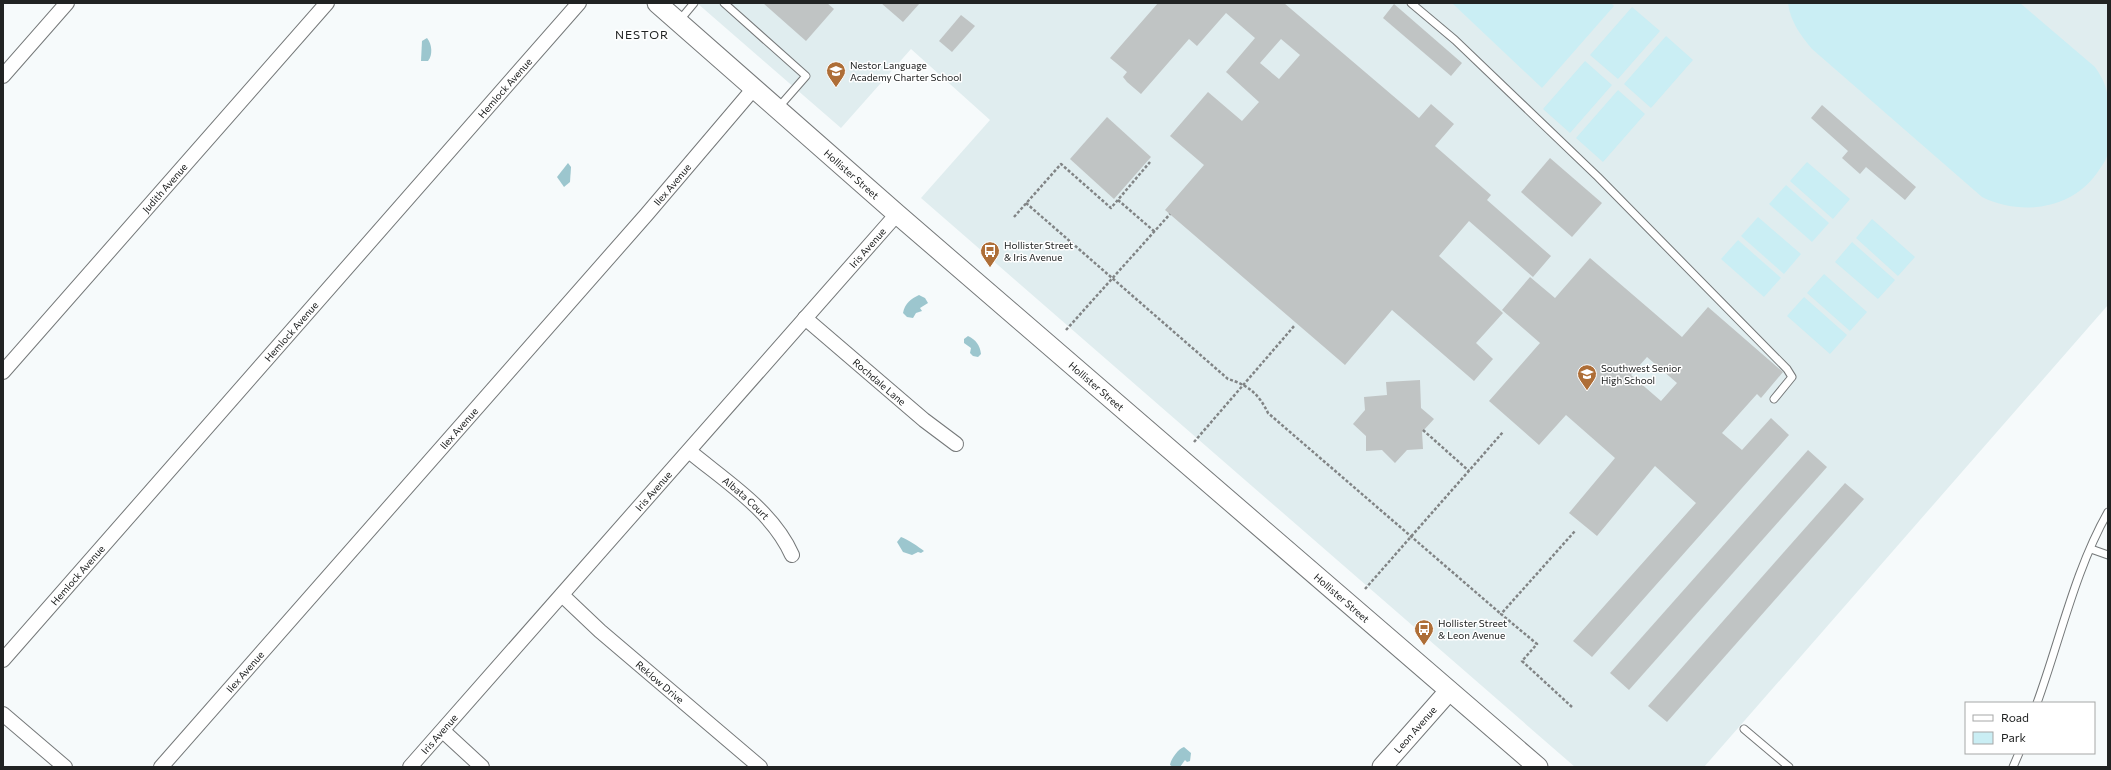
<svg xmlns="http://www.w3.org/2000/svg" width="2111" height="770" font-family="Commissioner,sans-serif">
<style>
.built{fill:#e0edef}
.green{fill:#caeef4}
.water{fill:#9cc6ce}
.building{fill:#c0c4c4;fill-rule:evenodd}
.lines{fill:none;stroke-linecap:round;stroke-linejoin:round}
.lane-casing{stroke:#757879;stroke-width:9}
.street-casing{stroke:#757879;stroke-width:16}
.secondary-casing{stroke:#757879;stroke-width:21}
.path{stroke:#818485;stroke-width:2.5;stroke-dasharray:3 2;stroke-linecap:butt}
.lane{stroke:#fff;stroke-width:7}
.street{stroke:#fff;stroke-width:14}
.secondary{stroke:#fff;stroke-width:19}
.labels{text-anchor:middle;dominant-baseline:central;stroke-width:3;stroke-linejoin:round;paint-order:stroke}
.poi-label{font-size:10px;fill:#212323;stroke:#fff;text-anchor:start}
.street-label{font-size:10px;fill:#212323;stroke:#fff}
.quarter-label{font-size:12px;letter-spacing:1px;fill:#212323;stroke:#fff}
</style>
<rect width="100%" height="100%" fill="#f6fafb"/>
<polygon class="built" points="697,3 2108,3 2108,305 1704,767 1575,767 921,198 990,120 911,49 841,128"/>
<g class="green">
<polygon points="1452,3 1611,3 1614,6 1542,88"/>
<path d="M1788,3H2020L2095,67C2110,89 2108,96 2108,122C2108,131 2109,142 2108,152C2107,160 2101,167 2097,173C2071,210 2020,216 1982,197L1812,49C1801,36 1790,21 1788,3Z"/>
<polygon points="1632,7 1660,31 1618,79 1590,55"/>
<polygon points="1666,36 1693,60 1651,108 1624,84"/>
<polygon points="1585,61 1612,85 1570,133 1543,109"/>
<polygon points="1618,90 1645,114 1603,162 1576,138"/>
<polygon points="1807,162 1850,199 1833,219 1790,181"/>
<polygon points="1786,185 1829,223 1812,242 1769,204"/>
<polygon points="1758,217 1801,254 1784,274 1741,236"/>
<polygon points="1872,219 1915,257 1898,276 1856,238"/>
<polygon points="1738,240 1781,278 1764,297 1721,259"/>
<polygon points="1852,242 1895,280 1878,299 1835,262"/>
<polygon points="1824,274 1867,312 1850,331 1807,293"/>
<polygon points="1804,297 1847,335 1830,354 1787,316"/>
</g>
<g class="water">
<path d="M427,38C432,44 433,55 428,61H421L422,41Z"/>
<polygon points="568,163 571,167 570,182 564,187 557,177"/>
<path d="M919,295L925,298L928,303L920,308L922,311L916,313L913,318L907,317L903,313C905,303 911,299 919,295Z"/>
<path d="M968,336C976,340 980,345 981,354L978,357L973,356L970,353L971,348L964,343V339Z"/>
<path d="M901,537C907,539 919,547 924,551L921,553L918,552L912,555L903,552L897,542Z"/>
<path d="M1184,747L1191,753L1190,761L1187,762L1185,760L1180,767H1173L1170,765C1171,759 1178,749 1184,747Z"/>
</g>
<g class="building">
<polygon points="763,3 827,3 834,9 806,41"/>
<polygon points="881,3 920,3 903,22"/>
<path d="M1158,3H1284L1419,118L1431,104L1454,124L1435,146L1491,195L1487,200L1551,256L1533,277L1469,221L1439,256L1503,313L1476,343L1493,359L1474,381L1392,310L1345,365L1165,210L1204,165L1170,136L1208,92L1242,121L1259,102L1226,72L1255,38L1226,13L1197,46L1189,39L1141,94L1127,82L1123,77L1127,72L1110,58ZM1281,39L1300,55L1279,79L1260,63Z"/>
<polygon points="1394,4 1462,63 1451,76 1383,18"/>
<polygon points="961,15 975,26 952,52 939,41"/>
<polygon points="1822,105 1916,187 1905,200 1866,167 1860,174 1842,158 1848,151 1811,118"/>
<polygon points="1107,117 1151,157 1114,199 1070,159"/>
<polygon points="1550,158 1602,203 1572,237 1521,192"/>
<path d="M1590,258L1682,337L1708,307L1783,372L1761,398L1757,394L1722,433L1742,450L1771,418L1789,435L1592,657L1573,641L1696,503L1655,466L1597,536L1569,513L1615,458L1566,415L1539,445L1489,401L1540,343L1502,310L1530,277L1555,298ZM1647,357L1677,383L1661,401L1631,375Z"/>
<polygon points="1420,380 1421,408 1434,419 1422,432 1423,449 1407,450 1395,463 1382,450 1366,451 1366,436 1353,424 1365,410 1364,397 1387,395 1386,382"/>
<polygon points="1808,450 1827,467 1629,690 1610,673"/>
<polygon points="1845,483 1864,499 1667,722 1648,706"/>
</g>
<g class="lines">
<defs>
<g id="lane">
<polyline points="724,3 806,76 778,108"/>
<polyline points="1411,3 1455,40 1598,177 1787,369 1792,377 1774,399"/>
<polyline points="679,21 694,3"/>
<polyline points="2091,549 2108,555"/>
<path d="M2037,703C2060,640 2075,570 2108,512"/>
<polyline points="1744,729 1789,767"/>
<polyline points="2013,767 2019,753"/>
</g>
<g id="street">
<polyline points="3,76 67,3"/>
<path id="s1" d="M805,318L924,420L956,444"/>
<path id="s2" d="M3,372L327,3"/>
<path id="s3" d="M689,451C725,481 772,510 792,555"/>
<path id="s4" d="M562,595L600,631L760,767"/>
<path id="s5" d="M3,660L579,3"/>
<polyline points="3,714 65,767"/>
<polyline points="443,731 482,767"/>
<path id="s6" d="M161,767L647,214L755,87"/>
<path id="s7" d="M410,767L897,214"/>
</g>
<g id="secondary">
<path id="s8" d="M657,3L897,214L1538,767"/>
<path id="s9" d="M1382,767L1449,691"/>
</g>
</defs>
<use href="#lane" class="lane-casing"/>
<use href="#street" class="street-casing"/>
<use href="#secondary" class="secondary-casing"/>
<g class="path">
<polyline points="1118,200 1155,232"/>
<path d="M1026,203L1228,379C1248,385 1259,394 1268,413L1501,614"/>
<polyline points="1014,217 1061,164 1111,208 1150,162"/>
<polyline points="1066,330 1170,214"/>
<polyline points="1423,430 1469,471"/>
<polyline points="1194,442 1295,325"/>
<polyline points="1365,589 1503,432"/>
<polyline points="1572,707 1522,661 1537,644 1501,614 1575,531"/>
</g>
<use href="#lane" class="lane"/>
<use href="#street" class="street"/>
<use href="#secondary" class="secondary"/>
</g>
<defs>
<symbol id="school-pin" viewBox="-11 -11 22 30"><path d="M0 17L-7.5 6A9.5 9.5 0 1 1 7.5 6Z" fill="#ae6e37" stroke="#fff"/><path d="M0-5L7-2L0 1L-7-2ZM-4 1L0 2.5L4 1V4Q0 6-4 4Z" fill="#fff"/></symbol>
<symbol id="bus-pin" viewBox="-11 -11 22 30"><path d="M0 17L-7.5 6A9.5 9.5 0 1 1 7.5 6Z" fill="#ae6e37" stroke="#fff"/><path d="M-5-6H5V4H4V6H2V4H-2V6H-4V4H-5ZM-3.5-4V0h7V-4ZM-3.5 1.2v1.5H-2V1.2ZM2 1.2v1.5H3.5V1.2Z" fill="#fff"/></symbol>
</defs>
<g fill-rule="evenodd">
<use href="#school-pin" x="825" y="60" width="22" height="30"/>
<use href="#bus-pin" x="979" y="240" width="22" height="30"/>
<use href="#school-pin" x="1576" y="363" width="22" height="30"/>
<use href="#bus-pin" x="1413" y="618" width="22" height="30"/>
</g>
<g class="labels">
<g class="poi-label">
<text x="850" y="65">Nestor Language<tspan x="850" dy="12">Academy Charter School</tspan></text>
<text x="1004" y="245">Hollister Street<tspan x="1004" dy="12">&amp; Iris Avenue</tspan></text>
<text x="1601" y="368">Southwest Senior<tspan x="1601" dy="12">High School</tspan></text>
<text x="1438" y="623">Hollister Street<tspan x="1438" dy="12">&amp; Leon Avenue</tspan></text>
</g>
<g class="street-label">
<text stroke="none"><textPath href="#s5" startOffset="761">Hemlock Avenue</textPath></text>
<text stroke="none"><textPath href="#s8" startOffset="259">Hollister Street</textPath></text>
<text stroke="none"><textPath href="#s6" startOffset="775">Ilex Avenue</textPath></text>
<text stroke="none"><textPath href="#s2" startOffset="245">Judith Avenue</textPath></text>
<text stroke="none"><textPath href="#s7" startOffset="692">Iris Avenue</textPath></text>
<text stroke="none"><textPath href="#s5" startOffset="437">Hemlock Avenue</textPath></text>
<text stroke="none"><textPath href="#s1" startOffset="98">Rochdale Lane</textPath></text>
<text stroke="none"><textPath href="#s8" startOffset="583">Hollister Street</textPath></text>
<text stroke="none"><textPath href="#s6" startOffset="451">Ilex Avenue</textPath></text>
<text stroke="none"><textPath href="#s7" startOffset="368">Iris Avenue</textPath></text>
<text stroke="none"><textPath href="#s3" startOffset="74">Albata Court</textPath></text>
<text stroke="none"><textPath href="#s5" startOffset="113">Hemlock Avenue</textPath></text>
<text stroke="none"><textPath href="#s8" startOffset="907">Hollister Street</textPath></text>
<text stroke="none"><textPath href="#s6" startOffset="127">Ilex Avenue</textPath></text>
<text stroke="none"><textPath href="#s4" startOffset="131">Reklow Drive</textPath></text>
<text stroke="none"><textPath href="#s9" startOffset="50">Leon Avenue</textPath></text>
<text stroke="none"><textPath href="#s7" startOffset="44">Iris Avenue</textPath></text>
</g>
<g class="quarter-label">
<text x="642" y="34">NESTOR</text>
</g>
</g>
<rect width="2111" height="770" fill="none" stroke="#212323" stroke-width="8"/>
<rect x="1965" y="702" width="130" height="52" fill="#ffffff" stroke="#a6a7a7"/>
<rect x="1973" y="715" width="20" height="6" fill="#ffffff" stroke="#a6a7a7"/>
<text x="2001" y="722" font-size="12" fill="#212323">Road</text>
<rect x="1973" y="732" width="20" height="12" fill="#caeef4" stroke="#a6a7a7"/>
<text x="2001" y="742" font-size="12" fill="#212323">Park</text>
</svg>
